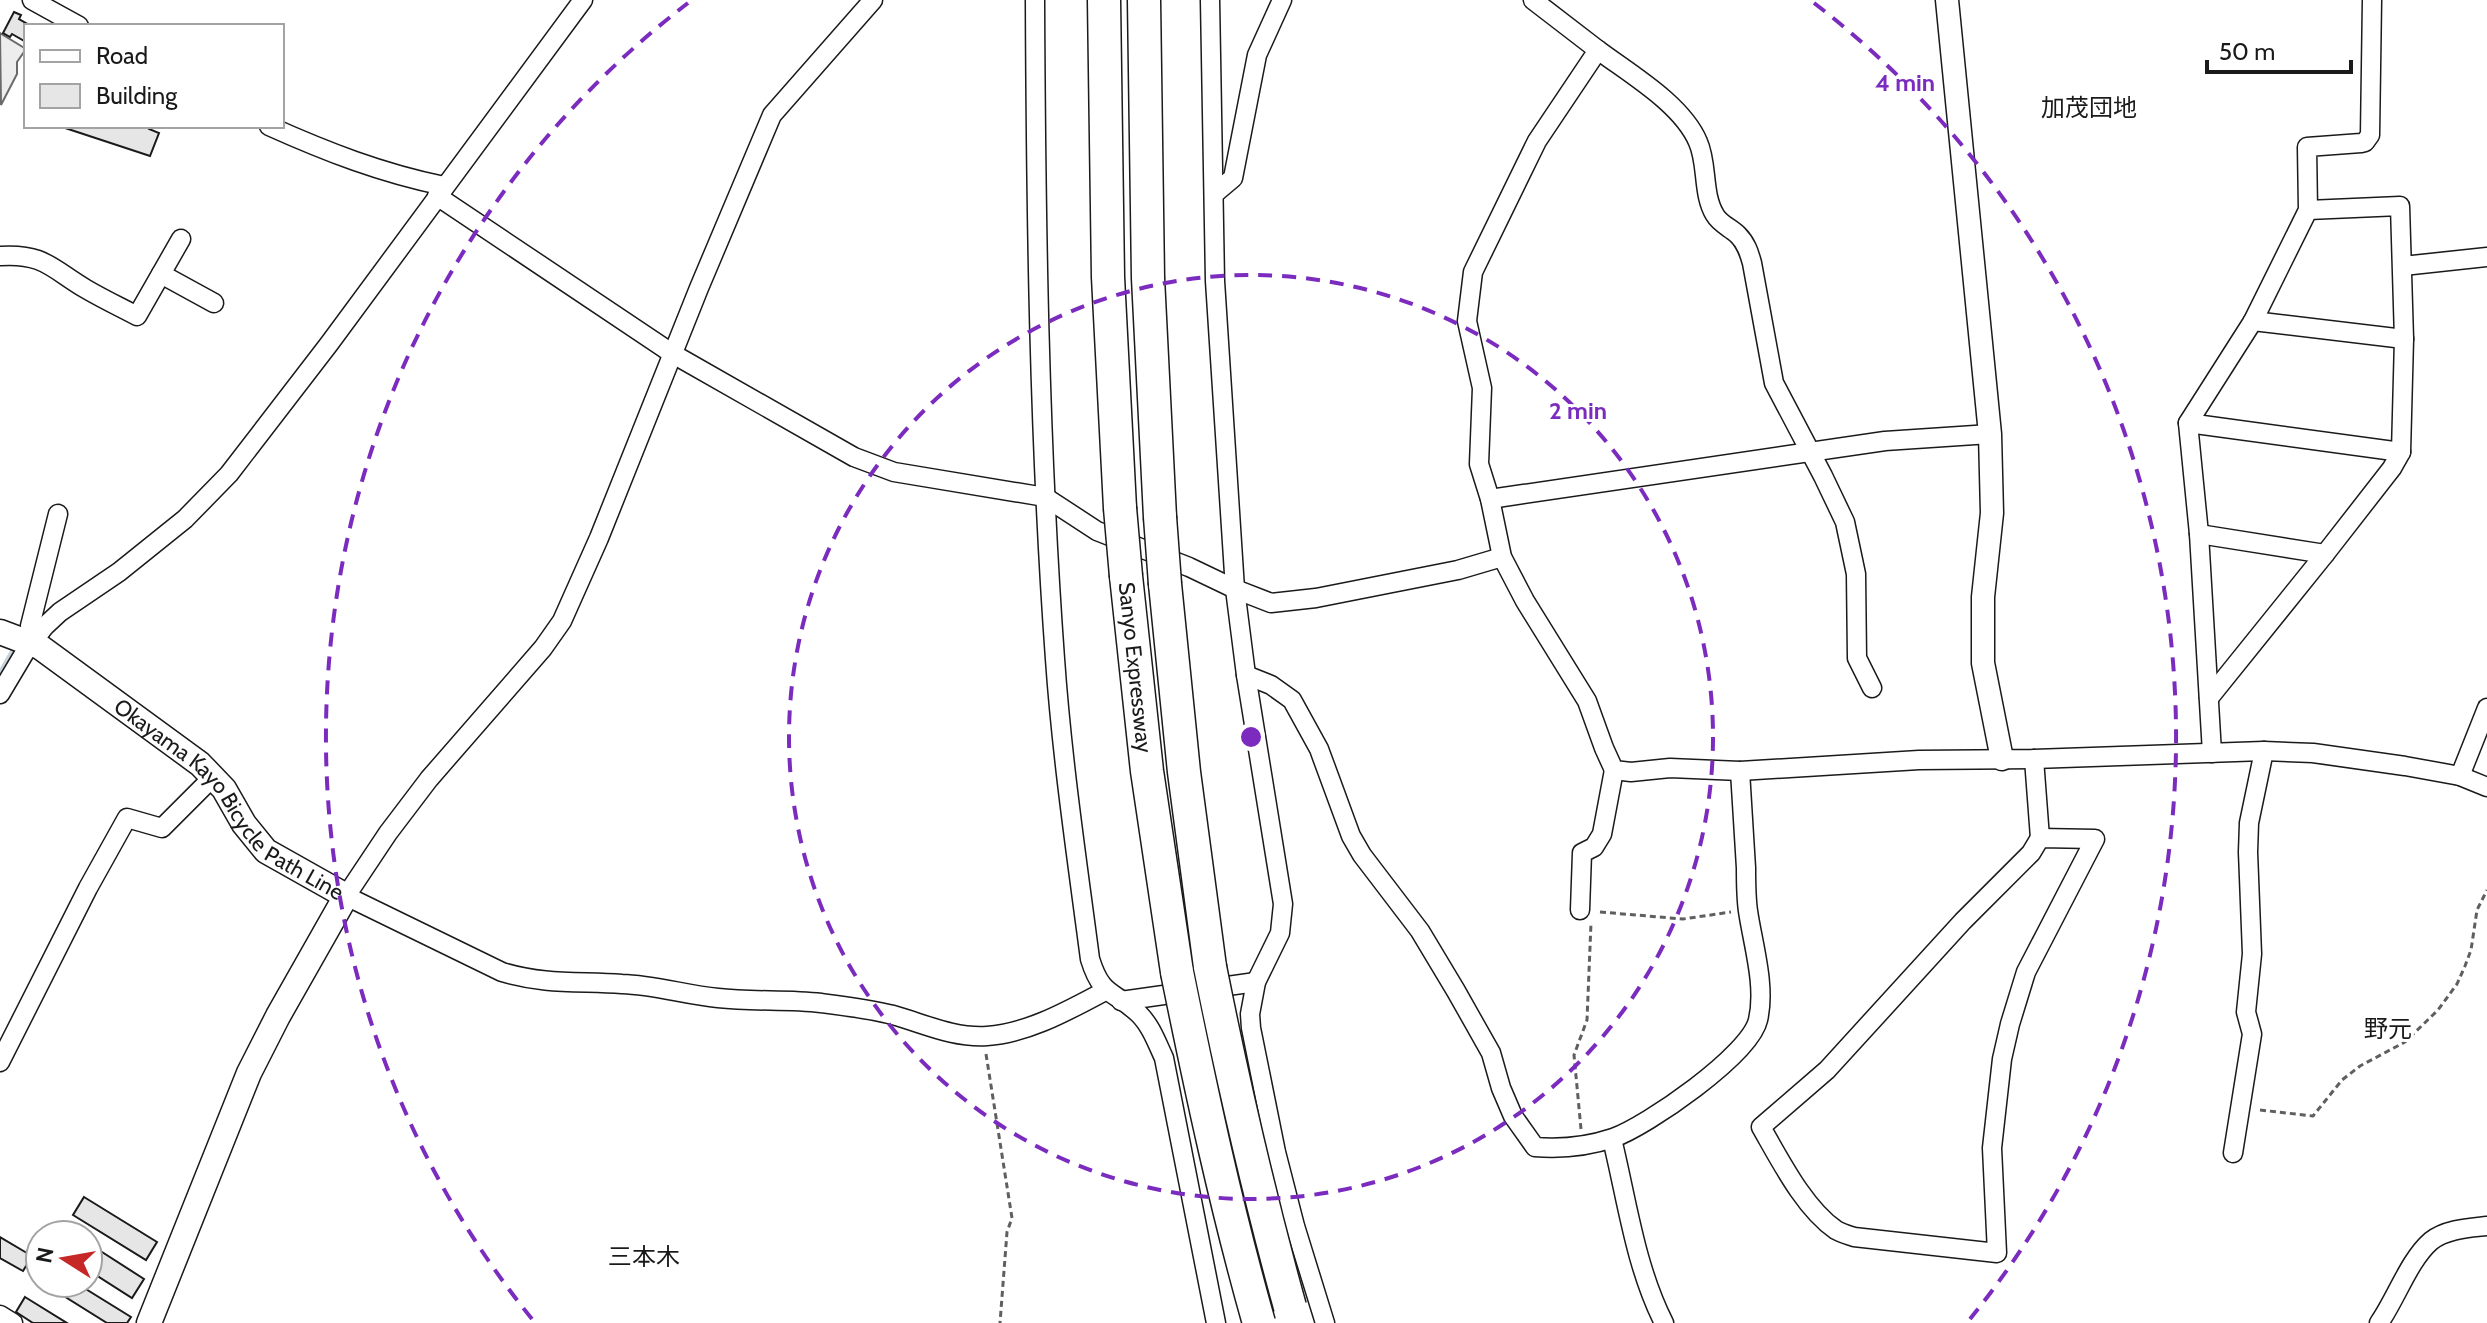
<svg xmlns="http://www.w3.org/2000/svg" width="2487" height="1323" font-family="Cabin,'Noto Sans JP',sans-serif">
<style>
.parking{fill:#ededed;stroke:#6a6a6a;stroke-width:2}
.lines{fill:none;stroke-linecap:round;stroke-linejoin:round}
.stream{stroke:#c6d2dc;stroke-width:6}
.building{fill:#e6e6e6;stroke:#1a1a1a;stroke-width:2}
.minor-casing{stroke:#1a1a1a;stroke-width:21}
.tertiary-casing{stroke:#1a1a1a;stroke-width:25}
.secondary-casing{stroke:#1a1a1a;stroke-width:27}
.motorway-casing{stroke:#1a1a1a;stroke-width:35}
.path{stroke:#5f5f5f;stroke-width:3;stroke-dasharray:6 4;stroke-linecap:butt}
.minor{stroke:#fff;stroke-width:18}
.tertiary{stroke:#fff;stroke-width:22}
.secondary{stroke:#fff;stroke-width:24}
.motorway{stroke:#fff;stroke-width:32}
.motorway-bridge-casing{stroke:#1a1a1a;stroke-width:35;stroke-linecap:butt}
.motorway-bridge{stroke:#fff;stroke-width:32}
.ring{fill:none;stroke:#7b2cbf;stroke-width:4;stroke-dasharray:14 10}
.labels{text-anchor:middle;dominant-baseline:central;stroke-width:6;stroke-linejoin:round;paint-order:stroke}
.street-label{font-size:22px;fill:#1a1a1a;stroke:#fff}
.neighbourhood-label{font-size:24px;fill:#1a1a1a;stroke:#fff}
.centre{fill:#7b2cbf;stroke:#fff;stroke-width:4}
.ring-label{font-size:24px;text-anchor:middle;font-weight:bold;fill:#7b2cbf;stroke:#fff;stroke-width:6;stroke-linejoin:round;paint-order:stroke}
</style>
<rect width="100%" height="100%" fill="#fff"/>
<polygon class="parking" points="0,33 26,49 17,62 17,74 1,105"/>
<g class="lines">
<polyline class="stream" points="0,674 18,643"/>
</g>
<g class="building">
<polygon points="14,12 21,15 19,19 31,26 26,26 26,42 12,34 10,37 3,33"/>
<polygon points="59,126 150,126 149,129 159,133 150,156"/>
<polygon points="84,1197 157,1242 146,1260 73,1215"/>
<polygon points="0,1237 32,1256 23,1271 0,1258"/>
<polygon points="88,1243 144,1279 132,1298 88,1270"/>
<polygon points="43,1283 76,1283 131,1317 127,1323 107,1323"/>
<polygon points="25,1297 67,1323 33,1323 16,1312"/>
</g>
<g class="lines">
<defs>
<g id="minor">
<polyline points="32,0 79,26"/>
<path d="M873,0L772,115L699,288L599,538L562,621L543,648L429,779L388,833L346,896L502,972C545,985 579,981 622,984C655,985 686,995 718,998C753,1002 787,999 821,1003C845,1006 870,1009 893,1015C925,1024 953,1038 987,1036C1029,1033 1069,1010 1105,991"/>
<path d="M1035,0C1036,220 1039,439 1055,659C1062,759 1077,860 1090,959C1102,998 1114,990 1139,1014C1151,1026 1157,1043 1164,1058L1216,1323"/>
<polyline points="1210,0 1215,281 1235,589 1246,675 1283,904 1280,933 1256,982 1250,1014 1251,1028 1276,1152 1295,1226 1325,1323"/>
<polyline points="1533,0 1598,50 1537,141 1473,272 1467,321 1482,388 1479,464 1490,499 1502,557 1525,601 1587,701 1604,748 1614,770 1631,772 1670,768 1740,771 1919,760 2034,759 2264,751 2313,753 2405,766 2460,776 2487,787"/>
<path d="M1598,50C1630,74 1682,104 1698,142C1708,164 1702,194 1715,215C1720,224 1731,228 1738,235C1746,243 1749,252 1752,263L1774,383L1823,476L1845,522L1856,574L1857,658L1872,688"/>
<path d="M269,126C327,152 381,173 444,186"/>
<polyline points="1214,194 1233,178 1257,55 1282,0"/>
<polyline points="437,196 673,354 854,457 894,472 1045,497 1097,531 1189,567 1235,589 1271,603 1316,598 1458,570 1502,557"/>
<path d="M0,256C44,253 52,269 86,289C103,299 120,307 137,316L181,239"/>
<polyline points="2403,266 2487,257"/>
<polyline points="161,274 214,303"/>
<polyline points="2253,321 2404,339"/>
<polyline points="2188,423 2401,452"/>
<polyline points="1490,499 1885,441 1990,434"/>
<polyline points="2199,534 2325,554"/>
<polyline points="41,631 30,626 58,514"/>
<path d="M1246,675L1271,685L1292,700L1319,749L1351,836L1362,855L1420,931L1456,991L1491,1053L1501,1088L1513,1116L1535,1147C1560,1149 1589,1146 1613,1138C1647,1126 1750,1055 1758,1020C1766,986 1753,945 1748,911C1746,897 1746,882 1746,868C1744,836 1742,803 1740,771"/>
<polyline points="0,694 31,642 45,626 60,612 119,572 185,519 229,474 329,344 583,0"/>
<polyline points="2209,698 2325,554 2392,468 2401,452 2404,339 2400,206 2308,210"/>
<polyline points="2212,753 2199,534 2188,423 2253,321 2308,210 2307,147 2361,143 2365,142 2370,135 2372,0"/>
<polyline points="2034,759 2040,838"/>
<polyline points="2460,776 2487,708"/>
<path d="M2040,838L2095,839L2026,972L2010,1024L2002,1059L1992,1148L1997,1253L1854,1237C1848,1235 1841,1233 1836,1230C1804,1208 1780,1160 1761,1127L1827,1070L1963,921L2031,853Z"/>
<polyline points="1580,910 1582,853 1594,847 1602,834 1614,770"/>
<polyline points="1121,1001 1256,982"/>
<polyline points="0,1062 88,888 127,818 162,828 214,776"/>
<path d="M1612,1139C1627,1200 1635,1266 1664,1323"/>
<polyline points="2233,1153 2252,1034 2246,1012 2252,954 2248,852 2249,823 2264,751"/>
<polyline points="0,1315 13,1323"/>
<path d="M2379,1323C2396,1299 2409,1260 2431,1241C2446,1229 2469,1228 2487,1226"/>
</g>
<polyline id="tertiary" points="1947,0 1990,434 1992,513 1983,597 1983,663 2002,759"/>
<g id="secondary">
<path id="s1" d="M0,632L40,647L200,764L224,789L244,824L266,851L346,896L278,1016L249,1073L149,1323"/>
</g>
<g id="motorway">
<polyline points="1104,0 1108,277 1120,508"/>
<polyline points="1144,0 1148,278 1160,517"/>
<path id="s2" d="M1126,576L1147,771L1177,972"/>
<polyline points="1165,584 1184,772 1210,967"/>
</g>
</defs>
<use href="#minor" class="minor-casing"/>
<use href="#tertiary" class="tertiary-casing"/>
<use href="#secondary" class="secondary-casing"/>
<use href="#motorway" class="motorway-casing"/>
<g class="path">
<polyline points="1600,912 1683,919 1731,912"/>
<polyline points="986,1054 1012,1218 1007,1232 1000,1323"/>
<polyline points="2260,1110 2313,1116 2342,1080 2360,1066 2405,1042 2438,1010 2457,984 2465,966 2471,950 2477,910 2487,890"/>
<polyline points="1581,1129 1574,1055 1587,1020 1591,923"/>
</g>
<use href="#minor" class="minor"/>
<use href="#tertiary" class="tertiary"/>
<use href="#secondary" class="secondary"/>
<use href="#motorway" class="motorway"/>
<defs>
<g id="motorway-bridge">
<polyline points="1120,508 1126,576"/>
<polyline points="1160,517 1165,584"/>
<path d="M1210,967C1233,1082 1259,1195 1290,1307"/>
<path d="M1177,972C1201,1090 1226,1207 1259,1323"/>
</g>
</defs>
<use href="#motorway-bridge" class="motorway-bridge-casing"/>
<use href="#motorway-bridge" class="motorway-bridge"/>
</g>
<g class="ring">
<circle cx="1251" cy="737" r="462"/>
<path d="M532 1319A925 925 0 0 1 688 3M1814 3A925 925 0 0 1 1970 1319"/>
</g>
<g class="labels">
<g class="street-label">
<text stroke="none"><textPath href="#s2" startOffset="92">Sanyo Expressway</textPath></text>
<text stroke="none"><textPath href="#s1" startOffset="288">Okayama Kayo Bicycle Path Line</textPath></text>
</g>
<g class="neighbourhood-label">
<text x="2089" y="107">加茂団地</text>
<text x="2388" y="1028">野元</text>
<text x="644" y="1256">三本木</text>
</g>
</g>
<circle cx="1251" cy="737" r="12" class="centre"/>
<g class="ring-label">
<text x="1905" y="91">4 min</text>
<text x="1578" y="419">2 min</text>
</g>
<rect x="24" y="24" width="260" height="104" fill="#ffffff" stroke="#a3a3a3" stroke-width="2"/>
<rect x="40" y="50" width="40" height="12" fill="#ffffff" stroke="#a3a3a3" stroke-width="2"/>
<text x="96" y="64" font-size="24" fill="#1a1a1a">Road</text>
<rect x="40" y="84" width="40" height="24" fill="#e6e6e6" stroke="#a3a3a3" stroke-width="2"/>
<text x="96" y="104" font-size="24" fill="#1a1a1a">Building</text>
<g transform="translate(64 1259) rotate(281)"><circle r="38" fill="#ffffff" stroke="#a3a3a3" stroke-width="2"/>
<path d="M0-6L14 30L0 20L-14 30Z" fill="#c62828"/>
<text y="-12" font-size="22" font-weight="bold" text-anchor="middle" fill="#1a1a1a">N</text>
</g>
<path d="M2207 60v12h144v-12" fill="none" stroke="#1a1a1a" stroke-width="4"/>
<text x="2219" y="60" font-size="24" fill="#1a1a1a" stroke="#ffffff" stroke-width="6" paint-order="stroke">50 m</text>
</svg>
